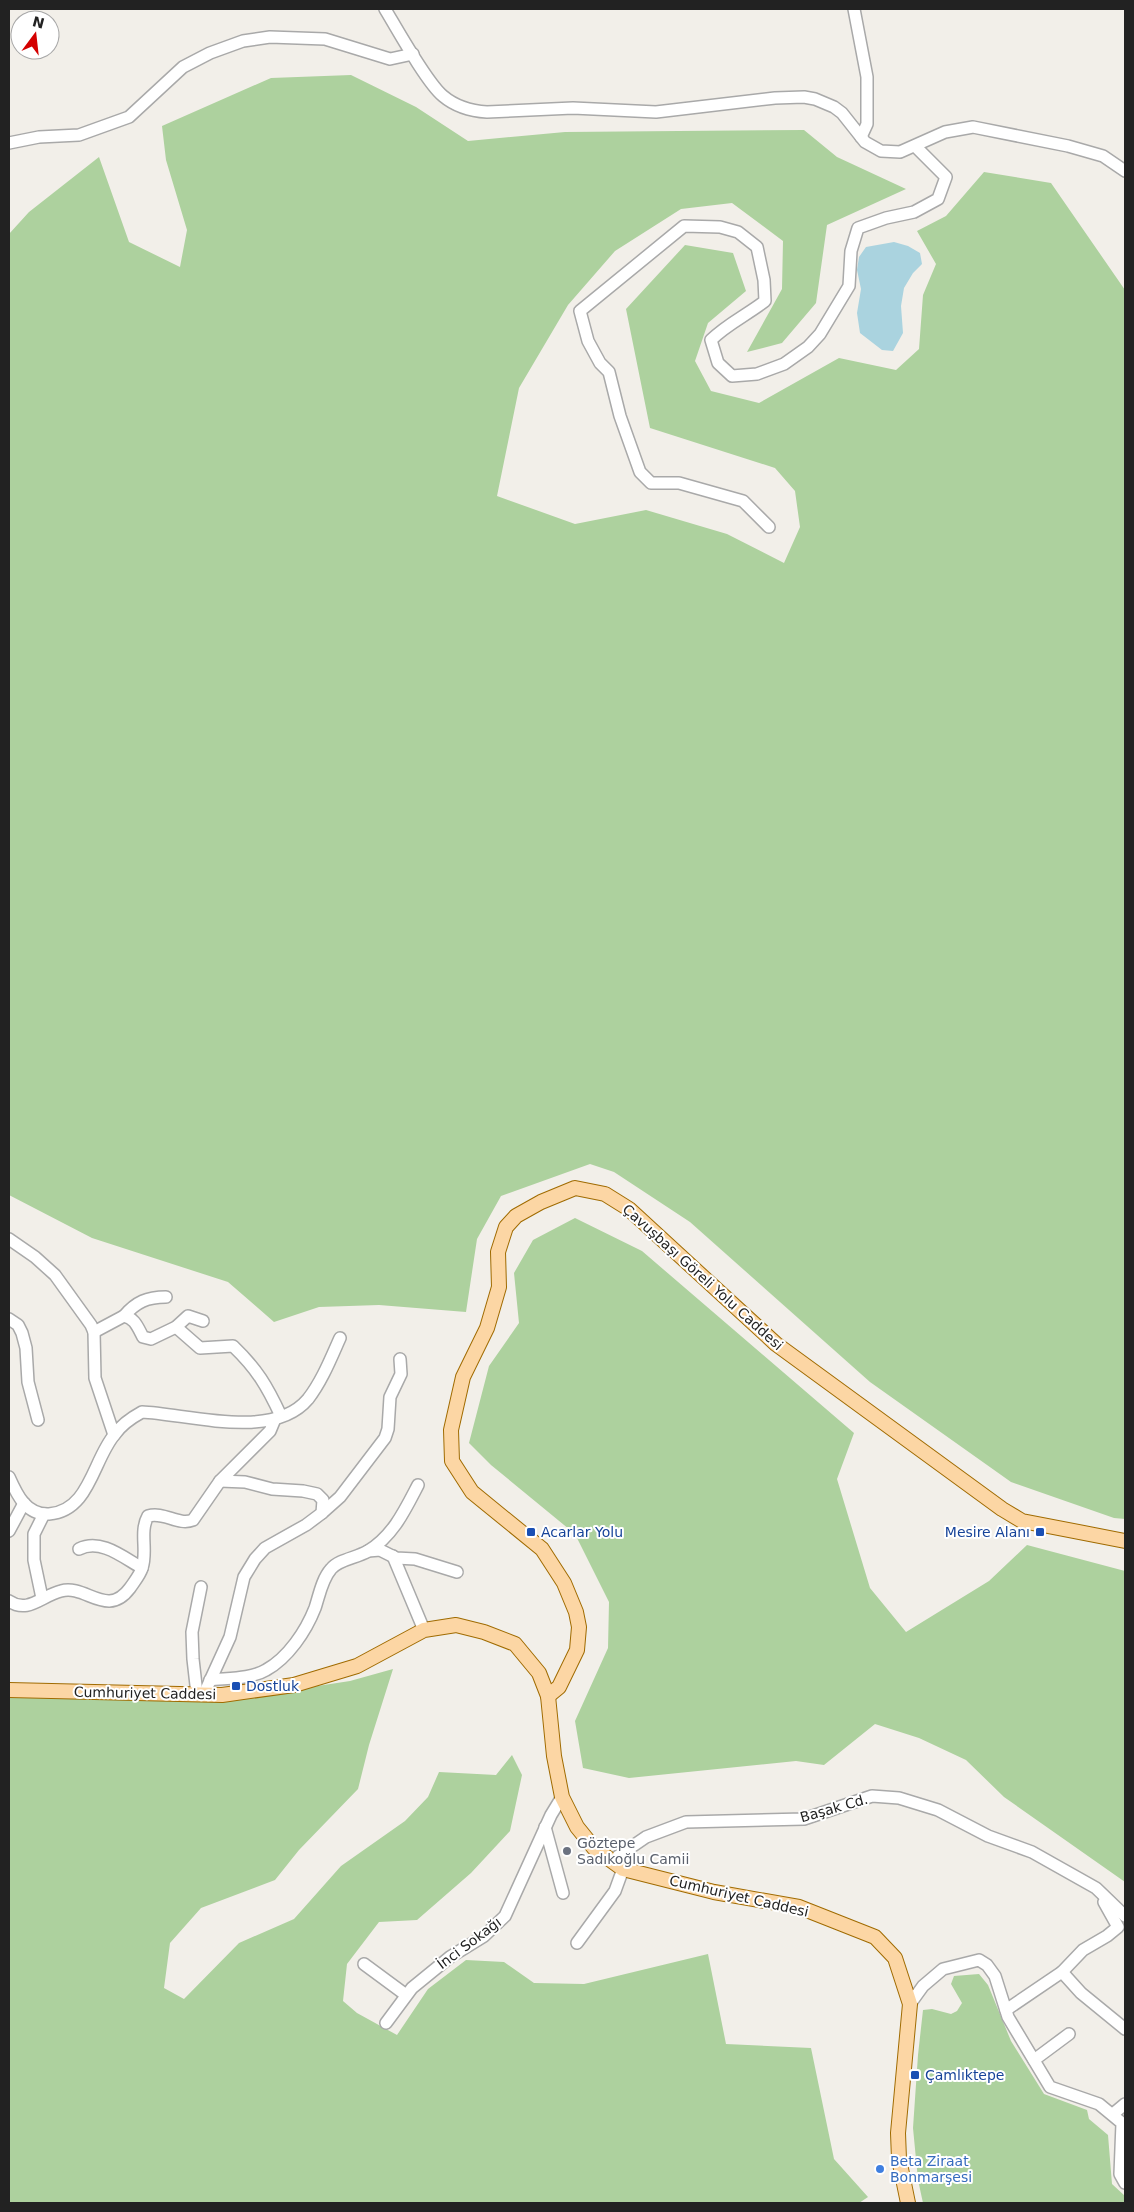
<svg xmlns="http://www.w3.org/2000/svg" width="1134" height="2212" font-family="'DejaVu Sans',sans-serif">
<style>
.forest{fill:#add19e}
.water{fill:#aad3df}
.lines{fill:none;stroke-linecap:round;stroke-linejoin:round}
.minor-casing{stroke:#a9a9a9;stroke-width:14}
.major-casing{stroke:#a06b00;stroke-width:16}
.minor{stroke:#fff;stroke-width:11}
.major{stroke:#fcd6a4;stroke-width:14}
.transit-dot{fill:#1a4fb4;stroke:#fff;stroke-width:2}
.worship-dot{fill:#6b7280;stroke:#fff;stroke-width:2}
.shop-dot{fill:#3f7fe0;stroke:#fff;stroke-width:2}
.labels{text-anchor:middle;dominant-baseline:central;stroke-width:4;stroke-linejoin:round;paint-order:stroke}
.street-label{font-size:14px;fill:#222;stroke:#fff}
.transit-label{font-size:14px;fill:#164399;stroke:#fff;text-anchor:start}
.worship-label{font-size:14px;fill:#5b616d;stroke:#fff;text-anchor:start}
.shop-label{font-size:14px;fill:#366cbe;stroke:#fff;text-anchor:start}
</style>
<rect width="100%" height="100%" fill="#f2efe9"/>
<g class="forest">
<polygon points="351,75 416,107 468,141 565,132 804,130 837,157 906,189 827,225 816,303 782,343 747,352 782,289 783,241 732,203 681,209 615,251 568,305 519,388 497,496 575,524 646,510 727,534 784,563 800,527 795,491 775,468 650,428 626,309 685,245 733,253 746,291 708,323 695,361 711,391 759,403 839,358 896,370 919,349 923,295 936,264 917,231 946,216 984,172 1051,183 1125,290 1125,1519 1114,1518 1011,1482 870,1382 690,1222 614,1172 590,1164 501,1196 477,1239 466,1312 379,1305 319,1307 274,1322 228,1282 92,1238 9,1195 9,234 29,212 99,157 129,242 180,267 187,230 166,160 162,126 271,78"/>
<polygon points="575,1218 642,1251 854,1433 837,1479 870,1588 906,1632 989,1581 1027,1545 1125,1571 1125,1882 1004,1797 966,1760 919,1738 875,1724 824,1765 796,1761 629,1778 583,1768 575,1721 608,1648 609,1602 575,1534 491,1465 469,1443 489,1366 519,1323 514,1273 533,1240"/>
<polygon points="393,1669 369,1745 358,1789 299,1850 275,1880 201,1908 170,1943 164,1988 184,1999 239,1943 294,1919 341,1866 405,1821 428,1797 439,1772 496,1775 512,1755 522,1775 510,1831 471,1873 417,1920 379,1922 347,1964 343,2001 357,2013 397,2035 428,1989 466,1960 504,1962 534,1983 584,1984 708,1954 726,2044 811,2048 834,2159 868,2197 859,2203 9,2203 9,1695 265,1694 350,1681"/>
<polygon points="979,1974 988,1985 1011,2041 1044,2094 1087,2110 1089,2119 1108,2135 1112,2184 1125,2196 1125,2203 923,2203 918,2180 913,2128 918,2055 923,2010 932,2009 951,2014 957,2011 962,2003 951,1984 954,1976"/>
</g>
<polygon class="water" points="894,242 908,246 920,253 922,264 913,273 904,288 901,306 903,333 893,351 882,350 860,333 857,313 861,289 857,270 859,257 866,247"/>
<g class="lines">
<defs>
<g id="minor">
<path d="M385,9C397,29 427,83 443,96C456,107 471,111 487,112L573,108L656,112L775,98L804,97L815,99L834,107L842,113L865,142L881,151L900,152L945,132L973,127L1068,146L1103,156L1125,171"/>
<polyline points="854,9 867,77 867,124 861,137"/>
<polyline points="9,143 39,137 79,135 129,117 183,67 210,53 243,41 270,37 325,39 390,59 413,54"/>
<path d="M769,527L743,501L679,483H651L640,472L620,416L609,372L600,363L588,341L580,311L684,226L720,227L738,232L757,247L764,280L765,301C747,315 727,324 711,340L718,363L732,376L757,374L784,364L808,347L820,334L849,286L851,251L858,228L886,218L914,212L938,199L946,177L915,146"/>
<polyline points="9,1239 35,1257 55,1275 91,1325 94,1332 95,1378 114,1435"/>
<path d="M124,1316C136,1302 147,1297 166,1297"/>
<polyline points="9,1319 18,1325 22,1333 26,1348 28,1382 38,1420"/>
<path d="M176,1327L200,1348L233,1346C257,1369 267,1386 281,1416"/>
<path d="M94,1332L124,1316C135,1318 138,1328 143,1337L151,1339L176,1327L188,1316L203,1321"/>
<path d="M9,1477C17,1495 26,1515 49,1514C90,1511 93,1459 115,1434C122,1424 131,1418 142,1412C188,1414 273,1441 308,1399C322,1381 331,1358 340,1338"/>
<polyline points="322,1513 340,1497 385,1438 388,1429 390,1397 401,1374 400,1359"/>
<polyline points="9,1531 24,1503"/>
<path d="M79,1549C101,1538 124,1558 142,1568"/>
<polyline points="368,1551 380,1550 396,1558 415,1559 457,1572"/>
<polyline points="393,1556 424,1630"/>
<polyline points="42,1598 34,1560 34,1534 44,1514"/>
<path d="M9,1601C28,1614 41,1596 61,1591C86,1584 107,1619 130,1588C134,1582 140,1575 142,1568C148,1551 139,1532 148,1516C164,1511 178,1526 193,1520L220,1481L270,1431L275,1419"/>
<path d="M210,1680C227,1678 251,1679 266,1670C288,1658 306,1631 315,1608C319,1596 322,1579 331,1569C339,1559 357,1558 368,1551C393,1536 405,1510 418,1485"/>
<polyline points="197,1694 193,1659 192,1632 201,1587"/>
<polyline points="204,1694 230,1637 244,1577 255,1559 265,1548 306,1525 322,1513 323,1500 317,1494 303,1491 272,1489 245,1482 220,1481"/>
<polyline points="545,1827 563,1893"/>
<polyline points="611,1861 646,1837 686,1822 804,1819 872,1796 899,1798 938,1810 988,1836 1032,1852 1096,1888 1125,1916"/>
<polyline points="577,1943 615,1891 623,1869"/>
<polyline points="364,1964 406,1995"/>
<polyline points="1062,1972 1081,1993 1125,2029"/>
<polyline points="910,2004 923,1986 943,1969 979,1960 987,1965 995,1976 1008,2017 1050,2087 1099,2104 1122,2123 1120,2174 1125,2183"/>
<polyline points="1006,2010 1062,1972 1083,1950 1107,1936 1118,1927 1104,1902"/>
<polyline points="386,2023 412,1988 450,1957 484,1936 505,1916 551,1815 562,1797"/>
<polyline points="1034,2060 1069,2034"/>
<polyline points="1113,2114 1125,2104"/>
</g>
<g id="major">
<polyline points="9,1690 222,1695 294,1685 357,1666 424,1630 456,1625 484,1632 515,1644 539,1673 548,1696 554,1756 562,1797 577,1827 594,1848 623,1869 714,1892 799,1907 875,1937 895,1958 910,2004 898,2133 899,2159 908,2203"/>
<polyline points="548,1696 559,1687 577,1650 579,1627 576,1612 564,1583 542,1549 472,1492 452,1461 451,1430 463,1377 487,1328 499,1287 498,1252 506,1227 516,1216 541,1202 575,1188 605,1194 629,1209 776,1344 1002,1509 1022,1521 1125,1541"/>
</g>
</defs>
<use href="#minor" class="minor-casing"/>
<use href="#major" class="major-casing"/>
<use href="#minor" class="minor"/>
<use href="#major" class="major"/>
</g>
<g class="transit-dot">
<rect x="526" y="1527" width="10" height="10" rx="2.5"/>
<rect x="1035" y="1527" width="10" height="10" rx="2.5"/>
<rect x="231" y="1681" width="10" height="10" rx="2.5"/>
<rect x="910" y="2070" width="10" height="10" rx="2.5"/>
</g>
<circle class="worship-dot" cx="567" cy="1851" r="5"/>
<circle class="shop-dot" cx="880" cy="2169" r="5"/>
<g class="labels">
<g class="street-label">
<text transform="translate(703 1277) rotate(42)">Çavuşbaşı Göreli Yolu Caddesi</text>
<text transform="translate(145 1693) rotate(1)">Cumhuriyet Caddesi</text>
<text transform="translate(834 1808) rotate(-16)">Başak Cd.</text>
<text transform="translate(739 1896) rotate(13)">Cumhuriyet Caddesi</text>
<text transform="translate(469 1943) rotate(-37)">İnci Sokağı</text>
</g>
<g class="transit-label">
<text x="541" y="1532">Acarlar Yolu</text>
<text x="1030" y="1532" text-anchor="end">Mesire Alanı</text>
<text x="246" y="1686">Dostluk</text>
<text x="925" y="2075">Çamlıktepe</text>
</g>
<g class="worship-label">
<text x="577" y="1843">Göztepe<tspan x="577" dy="16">Sadıkoğlu Camii</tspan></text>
</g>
<g class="shop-label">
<text x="890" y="2161">Beta Ziraat<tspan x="890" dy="16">Bonmarşesi</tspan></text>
</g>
</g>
<rect width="1134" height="2212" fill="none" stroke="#222222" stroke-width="20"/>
<g transform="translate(35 35) rotate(15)"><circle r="24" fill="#ffffff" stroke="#a7a7a7"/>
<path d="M0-4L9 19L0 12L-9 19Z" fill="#d40000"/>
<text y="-8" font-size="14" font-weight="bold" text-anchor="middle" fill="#222222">N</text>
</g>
</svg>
